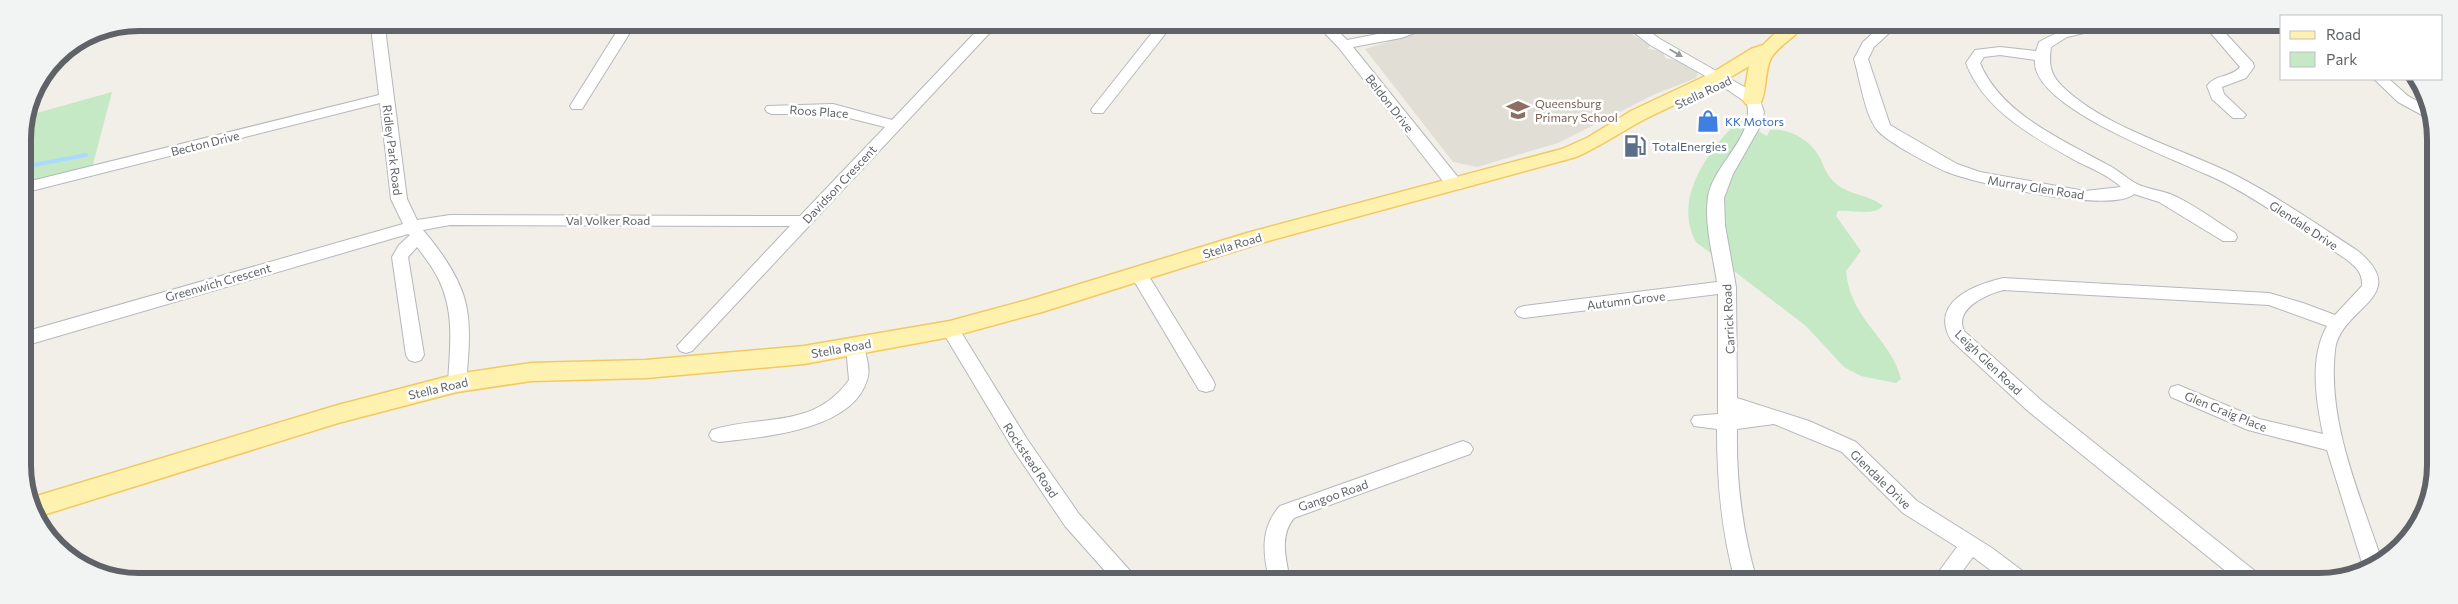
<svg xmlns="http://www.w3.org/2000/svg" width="2458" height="604" font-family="Commissioner,sans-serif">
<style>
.education{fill:#e1ded6}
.green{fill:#c5e8c5}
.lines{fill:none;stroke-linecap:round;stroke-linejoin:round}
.stream{stroke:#aadaff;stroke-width:4}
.minor-casing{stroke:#b5b8bc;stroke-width:2}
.major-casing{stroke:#f2c960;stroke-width:3}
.minor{fill:#fff;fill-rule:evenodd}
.major{fill:#fff2af;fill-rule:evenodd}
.oneway{fill:#979a9d}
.labels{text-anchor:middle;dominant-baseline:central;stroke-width:5;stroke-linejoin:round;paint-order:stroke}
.street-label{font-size:12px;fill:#5f6368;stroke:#fff}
.education-label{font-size:12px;fill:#785e54;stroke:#fff;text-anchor:start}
.shop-label{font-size:12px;fill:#366cbe;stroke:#fff;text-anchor:start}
.service-label{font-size:12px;fill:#4e5e75;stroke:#fff;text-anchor:start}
.rim{fill:none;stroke:#5f6368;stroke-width:6}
</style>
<rect width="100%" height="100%" fill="#f1efe8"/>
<polygon class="education" points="1445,24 1614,24 1650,45 1648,49 1663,51 1665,58 1682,62 1698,73 1696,78 1653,95 1558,143 1477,167 1453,162 1365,49"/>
<g class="green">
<polygon points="112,92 92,168 23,186 23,132 26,116"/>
<path d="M1739,120L1767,136L1770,130C1785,128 1803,136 1814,149C1822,158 1825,174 1834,182C1847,195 1869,194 1883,206C1872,217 1852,209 1838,211L1836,216L1861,251L1846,271C1850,320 1891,338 1901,379L1896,383L1861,376L1844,367L1806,326L1696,242C1672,198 1709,150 1739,120Z"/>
</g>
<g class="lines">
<polyline class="stream" points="23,167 86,155"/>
<defs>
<g id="minor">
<path d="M373,23H387L386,36L407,199L417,220L450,215L800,216L885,127L833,114H772L767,112L765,109L767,106L833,104L892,120L984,23H999L692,351L686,353L680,351L677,346L790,226L450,225L423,230C441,251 463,282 467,310C471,334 468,359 466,383L464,388L457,390L450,388L448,383C450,347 455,313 439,280C433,268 425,257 417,247L408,257L424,355L421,360L415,362L409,360L406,355L392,257L399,245L410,235L408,234L24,346V332L403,224L391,199L380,103L23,193V183L379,95L372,36Z"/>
<polygon points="622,23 636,23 582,109 572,109 570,106"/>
<polygon points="1159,24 1173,24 1103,113 1093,113 1091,110 1093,107"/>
<polygon points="1316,24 1331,24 1347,40 1393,31 1414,24 1433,24 1431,27 1401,38 1353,47 1461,181 1463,185 1461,189 1449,189 1339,48"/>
<path d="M1623,24H1639L1660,39L1748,89L1761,103L1764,112L1762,123L1733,174L1724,198L1725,225L1736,287L1737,398L1809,421L1856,442L1917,501L1992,548L2028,575L2032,581H2005L1973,557L1955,581H1932L1957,547L1903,513L1842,452L1774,424L1737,429C1736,481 1742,530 1757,581H1735C1721,530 1717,481 1717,429L1694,426L1691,421L1694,416L1718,414V294L1524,318L1518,316L1515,312L1518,308L1524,306L1717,282C1713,255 1704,225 1708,197C1713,164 1755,138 1747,103L1716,82L1650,45Z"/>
<path d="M1883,24H1899L1874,47L1868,59L1890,125L1957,164L1980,172L2085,191L2121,187C2109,176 2093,169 2078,162C2035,138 1984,111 1966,63L1975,50L2000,47L2036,51L2039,42C2061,29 2081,25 2107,25L2105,28L2067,37L2051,47C2049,63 2049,72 2061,85C2102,127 2183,149 2235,175C2278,197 2318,225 2358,251C2413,297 2340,307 2335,350C2327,421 2359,493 2381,558L2363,566L2327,450L2248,430L2171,397L2169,392L2171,387L2178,385L2259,419L2323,434C2316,400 2309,358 2327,326L2269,305L2003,290C1985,295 1954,309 1964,331L2042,401L2260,575L2264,581H2238L2028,411L1951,340C1929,302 1974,285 2003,278L2269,293L2303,303L2335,315L2362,286C2363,273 2356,267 2346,259C2307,234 2268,206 2227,184C2190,164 2030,110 2035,60L2000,55L1984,57L1980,63C2001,114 2063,140 2108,165C2118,170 2129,180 2137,184C2147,189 2159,190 2170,194C2192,203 2214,220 2235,233L2237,237L2235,241H2223L2159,202L2134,194C2111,214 1977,184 1947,172C1932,166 1889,143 1878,131C1865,116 1860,79 1854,59L1863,42Z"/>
<path d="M2204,25H2218L2253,63L2254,67L2246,78L2222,87L2224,94L2243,112L2246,115L2243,118H2233L2212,99L2207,86C2215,74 2231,78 2240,67Z"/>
<polygon points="2374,79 2389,79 2408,96 2428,107 2433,121 2398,102"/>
<polygon points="1139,268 1145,270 1213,380 1215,385 1213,390 1206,392 1199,390 1130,274 1133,270"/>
<polygon points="950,323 956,324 1027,439 1079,514 1133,574 1137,580 1113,580 1065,526 1013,449 941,329 944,324"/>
<path d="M855,339L861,341L864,346C866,356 871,370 867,380C852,431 762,437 719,442L712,440L709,435L712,430C761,414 813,430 849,380L846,346L849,341Z"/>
<path d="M1463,441L1470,444L1473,449L1470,454L1294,518C1279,536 1286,559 1290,580H1269C1263,553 1260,528 1280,506Z"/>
</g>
<path id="major" d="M1785,24H1805C1796,37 1779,45 1771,58C1764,72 1767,93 1760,104H1746L1743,100L1749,66C1717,87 1681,101 1647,118C1622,131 1601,146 1576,157L1261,243L1042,312L950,337L804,364L646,378L531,381L457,392L338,423L40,516L30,498L338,405L457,374L531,363L646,360L804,346L950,321L1031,299L1247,233L1562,149L1587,138L1631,111L1712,73L1751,49L1763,45Z"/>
</defs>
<use href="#minor" class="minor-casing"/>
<use href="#major" class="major-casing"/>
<use href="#minor" class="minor"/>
<use href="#major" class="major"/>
</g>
<defs><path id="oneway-solid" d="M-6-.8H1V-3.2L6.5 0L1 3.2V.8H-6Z" transform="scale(1.25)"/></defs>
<use class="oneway" href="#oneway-solid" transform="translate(1676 53) rotate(30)"/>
<defs>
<symbol id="school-bare" viewBox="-9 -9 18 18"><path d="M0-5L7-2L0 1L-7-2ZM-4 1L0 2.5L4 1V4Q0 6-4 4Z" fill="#8d6e63" stroke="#fff" stroke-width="2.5" paint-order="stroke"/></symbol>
<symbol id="shop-bare" viewBox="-9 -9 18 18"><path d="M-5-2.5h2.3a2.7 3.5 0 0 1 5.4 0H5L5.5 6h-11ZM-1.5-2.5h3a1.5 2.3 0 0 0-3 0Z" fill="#3f7fe0" stroke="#fff" stroke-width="2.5" paint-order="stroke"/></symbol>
<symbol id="fuel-bare" viewBox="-9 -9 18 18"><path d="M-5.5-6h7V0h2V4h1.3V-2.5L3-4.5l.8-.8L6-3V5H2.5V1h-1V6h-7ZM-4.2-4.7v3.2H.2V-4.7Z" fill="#5c6f8a" stroke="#fff" stroke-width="2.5" paint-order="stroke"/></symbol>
</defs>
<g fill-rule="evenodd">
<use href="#school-bare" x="1502" y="94" width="32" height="32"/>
<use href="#shop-bare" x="1692" y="105" width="32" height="32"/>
<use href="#fuel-bare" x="1619" y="130" width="32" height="32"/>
</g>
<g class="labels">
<g class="street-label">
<text transform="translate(1703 92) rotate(-25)">Stella Road</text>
<text transform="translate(1390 103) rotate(52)">Beldon Drive</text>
<text transform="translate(819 111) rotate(4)">Roos Place</text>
<text transform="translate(205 143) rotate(-14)">Becton Drive</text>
<text transform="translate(393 150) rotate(83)">Ridley Park Road</text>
<text transform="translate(839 184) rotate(-47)">Davidson Crescent</text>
<text transform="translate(2036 187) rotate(9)">Murray Glen Road</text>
<text x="608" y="220">Val Volker Road</text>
<text transform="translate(2304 225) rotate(33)">Glendale Drive</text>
<text transform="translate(1232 245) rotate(-17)">Stella Road</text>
<text transform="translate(218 282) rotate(-16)">Greenwich Crescent</text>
<text transform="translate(1626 300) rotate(-7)">Autumn Grove</text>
<text transform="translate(1728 319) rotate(-93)">Carrick Road</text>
<text transform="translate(841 348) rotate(-10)">Stella Road</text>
<text transform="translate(1989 362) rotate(44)">Leigh Glen Road</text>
<text transform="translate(438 388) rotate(-13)">Stella Road</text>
<text transform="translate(2226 411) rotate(22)">Glen Craig Place</text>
<text transform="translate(1031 460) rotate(56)">Rockstead Road</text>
<text transform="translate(1881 479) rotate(44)">Glendale Drive</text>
<text transform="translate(1333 495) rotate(-19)">Gangoo Road</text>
</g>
<g class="education-label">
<text x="1535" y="103">Queensburg<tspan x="1535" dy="14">Primary School</tspan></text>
</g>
<g class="shop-label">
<text x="1725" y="121">KK Motors</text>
</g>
<g class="service-label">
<text x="1652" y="146">TotalEnergies</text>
</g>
</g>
<path d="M0 0H2458V604H0ZM139 31H2319A108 108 0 0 1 2427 139V465A108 108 0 0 1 2319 573H139A108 108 0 0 1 31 465V139A108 108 0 0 1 139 31Z" fill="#f2f3f3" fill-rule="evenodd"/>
<path class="rim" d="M139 31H2319A108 108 0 0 1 2427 139V465A108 108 0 0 1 2319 573H139A108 108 0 0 1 31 465V139A108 108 0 0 1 139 31Z"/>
<rect x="2280" y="15" width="162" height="65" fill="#ffffff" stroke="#bfc1c3"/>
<rect x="2290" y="31" width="25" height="8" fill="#fff2af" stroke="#bfc1c3"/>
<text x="2326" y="40" font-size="15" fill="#5f6368">Road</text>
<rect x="2290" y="52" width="25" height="15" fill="#c5e8c5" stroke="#bfc1c3"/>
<text x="2326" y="65" font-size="15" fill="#5f6368">Park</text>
</svg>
